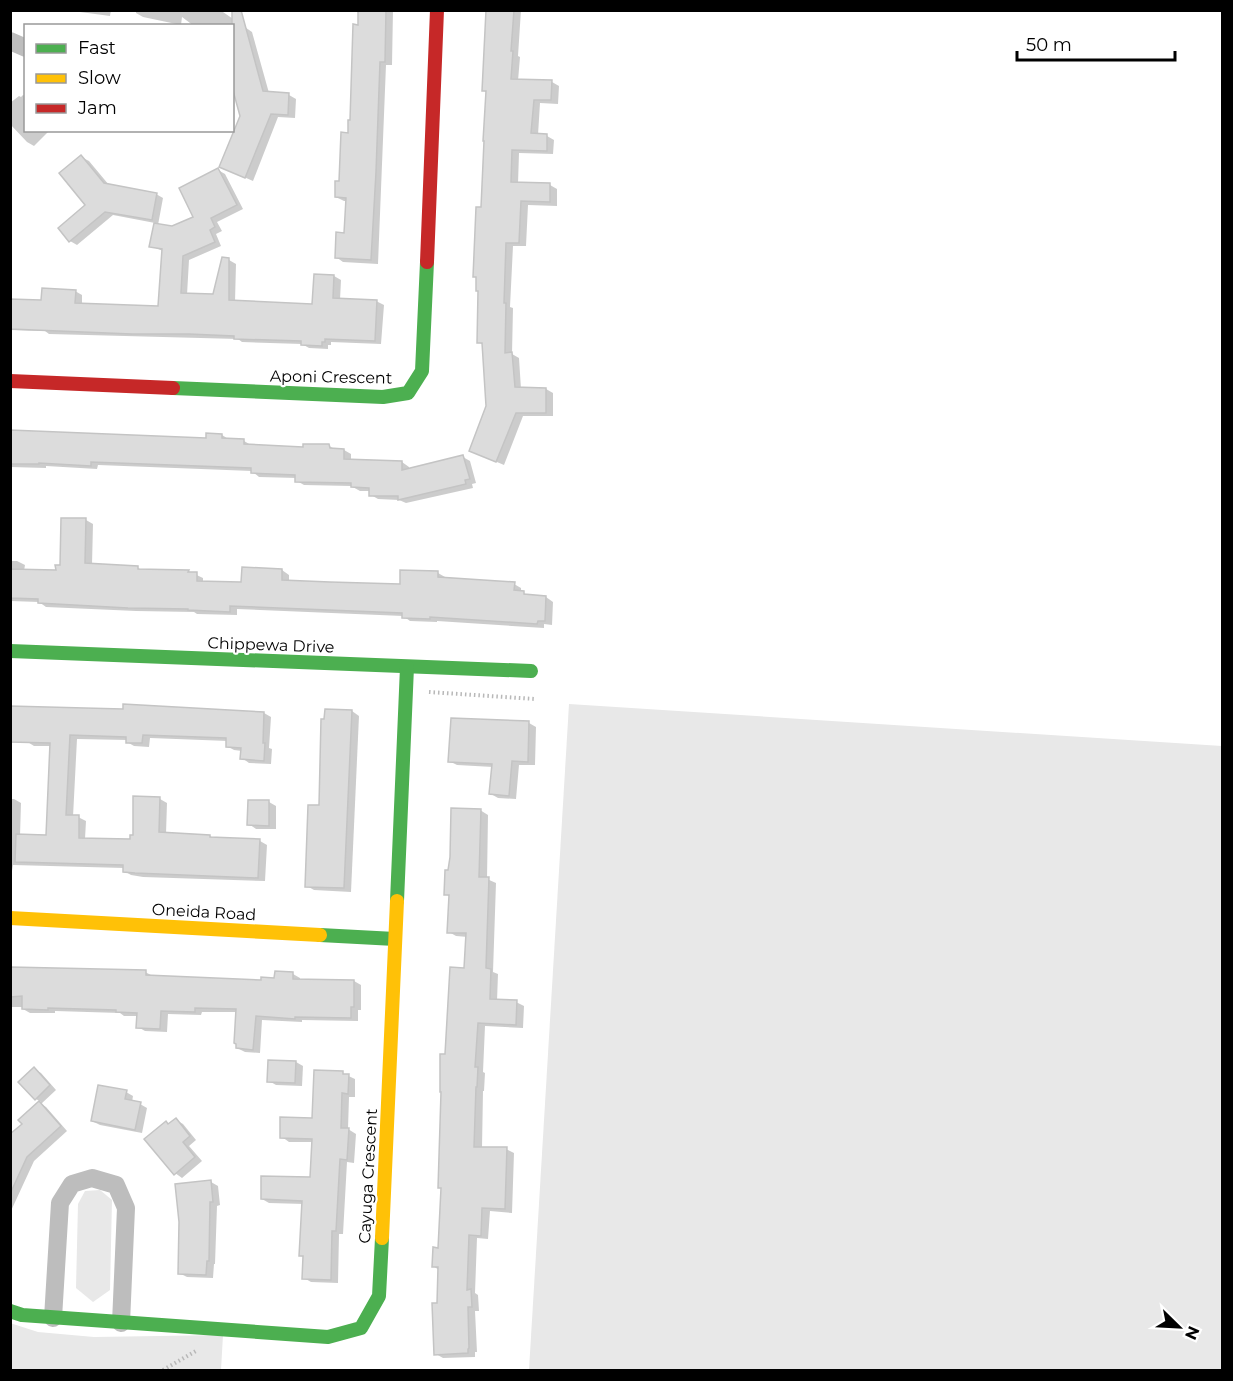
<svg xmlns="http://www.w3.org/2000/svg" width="1233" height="1381" font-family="Montserrat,sans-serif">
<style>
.green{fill:#e8e8e8}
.shadow{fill:#0003}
.building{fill:#dcdcdc;stroke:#c4c4c4;stroke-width:1.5}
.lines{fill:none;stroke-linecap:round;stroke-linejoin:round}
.path{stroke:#b8b8b8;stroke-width:4;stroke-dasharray:1.5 3;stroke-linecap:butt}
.street{stroke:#bdbdbd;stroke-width:18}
.fast{stroke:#4caf50;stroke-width:14}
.slow{stroke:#ffc107;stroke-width:14}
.jam{stroke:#c62828;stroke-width:14}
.labels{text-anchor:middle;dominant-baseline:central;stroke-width:4.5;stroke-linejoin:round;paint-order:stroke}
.street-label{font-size:16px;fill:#000;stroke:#fff}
</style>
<rect width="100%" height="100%" fill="#fff"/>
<g class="green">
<polygon points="569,704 1222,746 1222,1370 529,1370"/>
<polygon points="100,1190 112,1200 110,1290 93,1302 76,1288 78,1204 85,1191"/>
<polygon points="10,1323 38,1332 94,1337 223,1335 221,1370 11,1370"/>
</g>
<g class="shadow">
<polygon points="65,10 111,10 110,16"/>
<polygon points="136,10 224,10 223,12 252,32 269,93 289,95 296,99 295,118 278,117 253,181 228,170 242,116 232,26 194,26 182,17 181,25 143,17 136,13"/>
<polygon points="360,10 393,10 392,65 386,65 378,264 343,262 336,257 345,234 348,201 344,201 336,197 340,182 349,134"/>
<polygon points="487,10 521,10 518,56 520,57 518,81 552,82 559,86 558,104 540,103 538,135 547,136 554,140 553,154 519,153 518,184 550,185 557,189 557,206 528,205 526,246 513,246 510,307 513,308 512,354 519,358 521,389 546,389 553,393 553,416 523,416 504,465 471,451 488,406 484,345 478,342 487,93 483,90"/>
<polygon points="23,95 26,96 26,130 50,130 34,146 27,142 10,124 10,103 19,96 21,97"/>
<polygon points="81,157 89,161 109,185 156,194 163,198 158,225 172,228 195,218 218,170 225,174 243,209 217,222 222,231 216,234 221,246 189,260 187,295 214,296 229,260 236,264 235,302 314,305 334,276 341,280 340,300 376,301 384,305 381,344 331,342 331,345 328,345 328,349 309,348 302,344 242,342 238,339 49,334 45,331 10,330 10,300 43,301 75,291 82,295 82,305 160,308 163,251 151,246 155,223 113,215 77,245 70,241 87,205"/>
<polygon points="10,431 207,439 222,435 230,440 244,441 251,445 305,448 329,446 337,450 344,450 351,454 351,460 402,462 409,467 409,470 463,457 470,461 476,483 472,484 473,488 406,503 399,500 378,499 371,495 371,491 360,491 351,486 304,485 297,481 297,478 259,477 252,471 98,465 97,469 46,466 46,468 10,467"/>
<polygon points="86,520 93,524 92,565 138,568 142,570 188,571 203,578 203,583 242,584 282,570 289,575 289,582 401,585 438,573 445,577 445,579 514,584 521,588 521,592 531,596 546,597 553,602 552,625 544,624 544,628 437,621 437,622 410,621 403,616 237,609 237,615 197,614 194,612 136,611 46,607 39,602 10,601 10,561 17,561 25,565 24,571 57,572"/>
<polygon points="124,706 264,713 271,717 269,748 272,749 271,764 249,763 242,758 242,751 234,750 227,746 228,741 150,738 149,747 134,746 127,742 127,740 77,739 73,817 78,817 86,821 85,839 131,840 160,799 167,803 166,834 210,836 215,839 260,841 267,845 265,881 143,877 131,875 124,871 124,868 13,865 12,871 10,871 10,799 14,799 21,803 20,836 48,836 51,746 34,746 26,741 124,711"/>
<polygon points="352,711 359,716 351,892 314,890 307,886 320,807"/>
<polygon points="529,723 536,727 535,765 519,765 516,799 498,798 491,794 493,767 457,765 449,761"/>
<polygon points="269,802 276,806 276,829 256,829 249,824"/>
<polygon points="480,810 488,815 487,879 496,883 493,972 498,974 497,1001 516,1002 524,1006 523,1028 485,1026 483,1072 485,1073 484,1091 483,1091 482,1148 506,1149 514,1153 512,1213 490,1211 488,1239 477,1238 475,1293 478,1295 479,1311 475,1311 477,1352 475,1352 475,1357 443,1358 436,1354 439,1270 433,1266 439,1249 443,1189 439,1187 443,1093 447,1056 465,969 468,937 456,936 449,932 450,897 446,894 450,872"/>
<polygon points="10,967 14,969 145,972 153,976 262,981 276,980 276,973 293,974 300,978 300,980 354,981 361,985 361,1010 358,1010 358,1021 302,1020 302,1022 262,1020 260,1053 245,1052 237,1048 238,1012 202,1012 201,1015 168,1014 167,1032 145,1031 138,1027 138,1016 124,1016 120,1013 55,1011 55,1013 30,1013 23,1009 23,1007 10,1007"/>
<polygon points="296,1062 303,1066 302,1086 276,1085 269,1081"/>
<polygon points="34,1069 41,1073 56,1090 41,1104 46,1107 67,1131 34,1161 10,1213 10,1136 24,1124 20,1120 41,1102 36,1099"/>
<polygon points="342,1073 355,1079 355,1097 349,1097 348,1129 356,1134 354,1163 347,1162 343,1234 339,1234 338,1283 311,1282 304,1278 304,1257 301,1256 304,1204 269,1203 262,1199 312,1178 313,1142 289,1142 282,1137 314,1119"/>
<polygon points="126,1092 133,1096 132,1102 140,1104 147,1108 142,1133 100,1125 92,1121"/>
<polygon points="176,1120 183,1124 196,1140 189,1146 202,1161 182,1178 175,1173 170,1125"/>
<polygon points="211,1182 218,1186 220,1205 217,1206 215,1264 214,1264 213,1278 187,1277 179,1273 181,1222"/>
</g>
<g class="building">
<polygon points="232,10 241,10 263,91 289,93 288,115 271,114 245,178 219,167 240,116 232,87"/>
<polygon points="358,10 386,10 385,62 380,62 376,172 371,260 335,258 336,232 344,233 346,198 335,197 335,181 339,181 341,132 348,133 348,120 350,120 353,24 358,25"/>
<polygon points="486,10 514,10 511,51 513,51 511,79 552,80 551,100 534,100 531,133 547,134 547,151 512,150 511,182 550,183 550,202 521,201 519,243 506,243 504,303 506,303 505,353 512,352 515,387 546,388 546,413 516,413 496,462 469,451 486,406 482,343 477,343 478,291 476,291 476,277 473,277 476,207 481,207 484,141 483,141 486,91 482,91"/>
<polygon points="81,155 104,183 157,193 152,220 105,212 69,242 58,228 85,205 59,173"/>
<polygon points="218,168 237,205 211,218 215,227 210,230 215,242 183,256 181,293 213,294 222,257 229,258 229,300 312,304 314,274 334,275 333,298 377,300 375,341 325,339 325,342 322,342 322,346 301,345 301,341 234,339 234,336 189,334 132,334 10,329 10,299 41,300 42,288 76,290 75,303 158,306 162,249 149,247 154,223 172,226 193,217 179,188"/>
<polygon points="10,430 206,438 206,433 222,434 222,438 244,439 244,444 303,447 303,444 329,444 330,448 344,449 344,459 402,461 402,470 463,455 470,479 465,480 466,484 398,500 398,496 369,496 369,488 351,487 351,483 295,482 295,475 251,473 251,468 91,462 91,466 39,463 39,464 10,464"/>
<polygon points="61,518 86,518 85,563 138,566 138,569 189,570 188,572 197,572 197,581 241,582 242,567 282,569 282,580 330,582 400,584 400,570 438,571 438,577 515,582 514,590 524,591 524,594 546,596 545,621 538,621 537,624 430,617 430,619 402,618 402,613 230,606 230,612 188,610 188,609 128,608 38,603 38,599 10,598 10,569 56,570 55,565 60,565"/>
<polygon points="123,704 264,712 263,743 265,743 264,761 240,759 241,748 226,747 226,738 143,735 142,743 126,743 126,737 70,735 66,815 79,815 79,838 130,839 130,835 133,835 133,796 160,797 159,832 210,835 210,837 260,839 258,878 135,873 123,872 123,865 15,862 16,834 46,835 50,743 10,742 10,706 123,709"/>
<polygon points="325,709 352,710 344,888 305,887 308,805 319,805 321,719 324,719"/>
<polygon points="451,718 529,721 528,762 512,761 509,796 489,794 492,764 448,762"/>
<polygon points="248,800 269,800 269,826 247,825"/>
<polygon points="451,808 481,809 479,877 489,877 486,968 491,969 490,999 517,1000 516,1025 478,1023 475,1067 478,1067 477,1087 476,1087 474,1147 507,1147 505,1209 482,1208 481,1236 469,1235 467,1290 471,1289 472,1307 468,1307 469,1348 468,1349 468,1353 434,1355 432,1303 437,1303 438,1267 432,1267 433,1247 438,1248 441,1188 438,1188 441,1092 440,1092 440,1054 445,1054 450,967 464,968 466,933 447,933 449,895 444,895 445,870 448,870 450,857"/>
<polygon points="10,967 146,970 146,975 261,980 261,977 274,978 275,971 293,972 293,979 354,980 354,1007 351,1007 351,1018 295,1017 295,1019 256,1016 253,1050 236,1048 236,1044 234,1043 236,1009 195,1008 195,1012 161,1011 160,1029 136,1028 137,1013 116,1012 116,1010 48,1008 48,1010 22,1009 22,996 10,997"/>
<polygon points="268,1060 296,1061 295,1083 267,1082"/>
<polygon points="34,1067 50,1085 35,1100 18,1082"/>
<polygon points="314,1070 343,1071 343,1074 349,1074 348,1094 342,1093 341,1128 349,1128 347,1160 340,1159 336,1231 332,1231 331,1280 302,1279 303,1256 299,1256 302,1201 261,1199 261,1176 310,1177 312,1139 280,1138 280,1117 312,1118"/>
<polygon points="98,1085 127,1090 125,1099 141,1102 135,1130 91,1121"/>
<polygon points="39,1101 61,1126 27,1157 10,1194 10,1134 22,1124 18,1120"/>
<polygon points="176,1118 190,1136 183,1142 195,1157 174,1175 144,1139 166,1121 168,1124"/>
<polygon points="211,1180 213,1202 210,1202 209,1261 207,1261 206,1275 178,1274 179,1222 175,1184"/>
</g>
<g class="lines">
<g class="path">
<polyline points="429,692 535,699"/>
<polyline points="163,1370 196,1351"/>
</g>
<g class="street">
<polyline points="10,41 26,48"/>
<polyline points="53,1318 60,1203 72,1184 92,1178 116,1185 126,1208 121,1323"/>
</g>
<g class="fast">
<polyline points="173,388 383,397 408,393 422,371 427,262"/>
<polyline points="10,651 531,671"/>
<polyline points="397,901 407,667"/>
<polyline points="320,935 395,939"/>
<polyline points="10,1311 22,1315 328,1337 361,1328 379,1296 382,1238"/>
</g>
<g class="slow">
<polyline points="10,918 320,935"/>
<polyline points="382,1238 397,901"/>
</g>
<g class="jam">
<polyline points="427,262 437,10"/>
<polyline points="10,381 173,388"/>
</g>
</g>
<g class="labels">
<g class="street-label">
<text transform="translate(331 377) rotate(1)">Aponi Crescent</text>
<text transform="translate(271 645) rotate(2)">Chippewa Drive</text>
<text transform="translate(204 912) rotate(3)">Oneida Road</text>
<text transform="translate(368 1176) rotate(-87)">Cayuga Crescent</text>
</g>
</g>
<rect width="1233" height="1381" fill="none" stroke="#000000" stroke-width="24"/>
<rect x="24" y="24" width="210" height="108" fill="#ffffff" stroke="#999999" stroke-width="1.5"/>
<rect x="36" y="44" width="30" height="9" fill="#4caf50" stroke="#999999" stroke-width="1.5"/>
<text x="78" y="54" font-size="18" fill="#000000">Fast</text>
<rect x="36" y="74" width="30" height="9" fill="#ffc107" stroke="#999999" stroke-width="1.5"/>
<text x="78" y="84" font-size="18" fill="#000000">Slow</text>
<rect x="36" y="104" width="30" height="9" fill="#c62828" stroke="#999999" stroke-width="1.5"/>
<text x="78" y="114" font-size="18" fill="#000000">Jam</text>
<g transform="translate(1179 1327) rotate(114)" stroke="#ffffff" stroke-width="4.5" paint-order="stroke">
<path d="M0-4.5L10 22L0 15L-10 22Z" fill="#000000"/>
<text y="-9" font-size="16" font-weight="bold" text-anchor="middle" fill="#000000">N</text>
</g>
<path d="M1017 51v9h158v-9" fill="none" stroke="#000000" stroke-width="3"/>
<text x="1026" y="51" font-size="18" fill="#000000" stroke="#ffffff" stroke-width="4.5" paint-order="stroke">50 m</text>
</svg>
